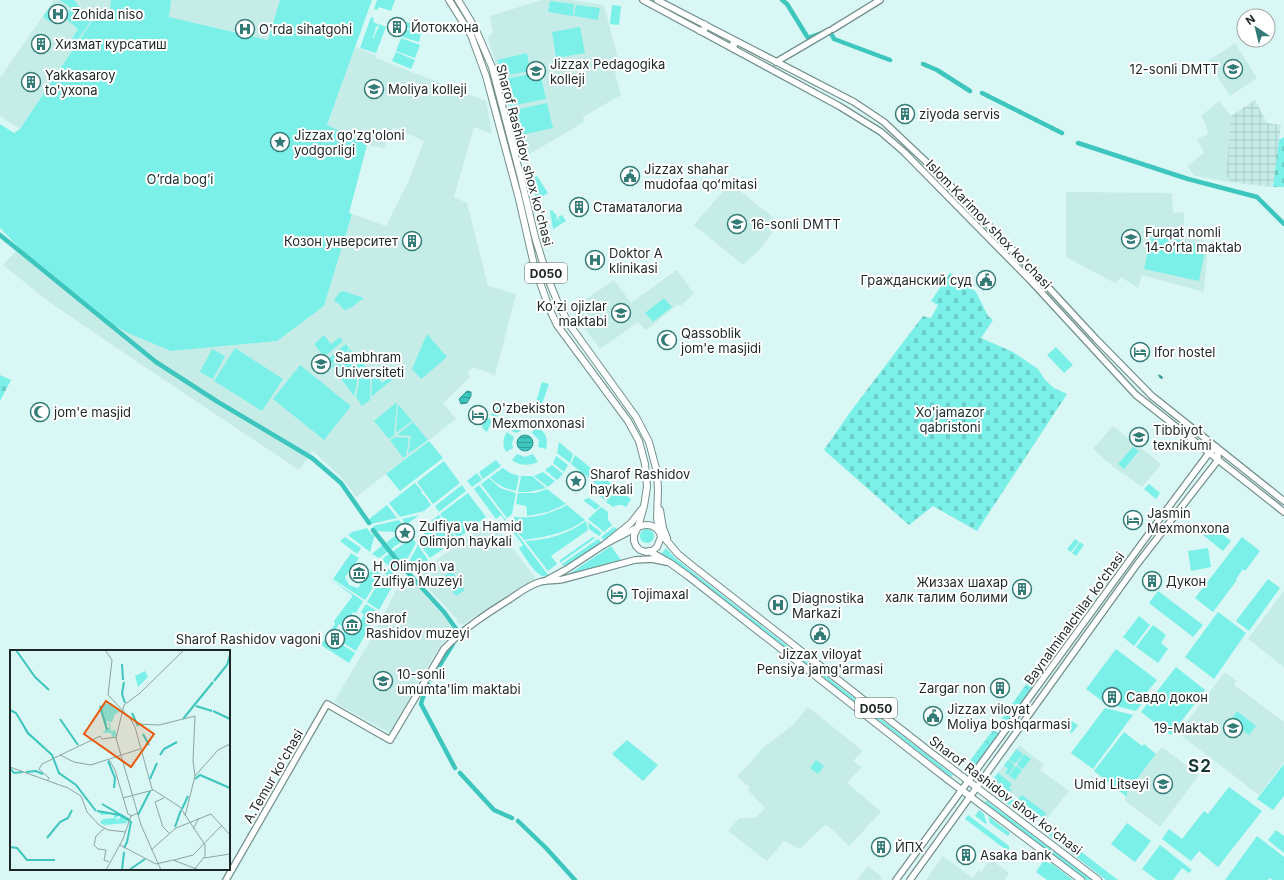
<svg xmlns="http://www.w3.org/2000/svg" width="1284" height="880" font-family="Inter,sans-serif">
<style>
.built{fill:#c6ece8}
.industrial{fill:url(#industrial-grid)}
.green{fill:#7bf0e8}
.forest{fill:url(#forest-crowns)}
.cemetery{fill:url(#cemetery-stones)}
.water{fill:url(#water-rules);stroke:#339690}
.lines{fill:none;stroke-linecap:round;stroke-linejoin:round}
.stream{stroke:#339690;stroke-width:1}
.canal{stroke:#3dc6be;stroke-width:4.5}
.secondary-casing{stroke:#74908d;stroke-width:8}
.primary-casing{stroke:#74908d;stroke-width:8}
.secondary{stroke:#fff;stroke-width:5.5}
.primary{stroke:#fff;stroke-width:6}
.labels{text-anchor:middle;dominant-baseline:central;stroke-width:4;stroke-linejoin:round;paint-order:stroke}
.shield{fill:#fff;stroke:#606867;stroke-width:1}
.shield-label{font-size:12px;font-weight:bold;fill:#1c2726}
.poi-label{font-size:13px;fill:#1c2726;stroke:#fff;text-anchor:start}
.street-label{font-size:13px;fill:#1c2726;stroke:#fff}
.park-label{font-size:13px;fill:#172e2c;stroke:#fff}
.district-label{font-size:17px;font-weight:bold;letter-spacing:1px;fill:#153735;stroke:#fff}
.inset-river{fill:none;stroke:#3dc6be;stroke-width:2}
.inset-road{fill:none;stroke:#8da4a2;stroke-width:1}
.view{fill:#e8590c;fill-opacity:0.15;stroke:#e8590c;stroke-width:2}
.inset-edge{fill:none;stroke:#1c2726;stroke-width:2}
</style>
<defs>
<pattern id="industrial-grid" width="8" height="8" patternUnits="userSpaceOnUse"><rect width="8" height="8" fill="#c6ece8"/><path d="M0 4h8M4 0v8" fill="none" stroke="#aacac7"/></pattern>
<pattern id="forest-crowns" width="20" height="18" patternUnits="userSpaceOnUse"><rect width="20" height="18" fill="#7bf0e8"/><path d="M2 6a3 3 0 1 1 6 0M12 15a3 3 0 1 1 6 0" fill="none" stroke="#6acec7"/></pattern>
<pattern id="cemetery-stones" width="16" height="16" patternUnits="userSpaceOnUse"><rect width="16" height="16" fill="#7bf0e8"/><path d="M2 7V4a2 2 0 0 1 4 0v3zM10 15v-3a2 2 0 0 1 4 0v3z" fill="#6acec7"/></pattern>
<pattern id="water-rules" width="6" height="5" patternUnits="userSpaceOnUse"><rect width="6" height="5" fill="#3dc6be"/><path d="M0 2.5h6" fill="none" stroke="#32a19a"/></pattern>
</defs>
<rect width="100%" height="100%" fill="#d9f7f4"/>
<g class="built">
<polygon points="54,0 111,0 110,11 92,21 20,129 0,116 0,78"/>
<polygon points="171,0 280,0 269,40 169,17"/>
<polygon points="542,0 571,0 604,5 619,63 613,65 621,95 583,117 584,122 523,158 488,37 493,33 490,16"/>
<polygon points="1235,43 1257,78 1230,96 1208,61"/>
<polygon points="355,47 376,55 376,58 486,101 492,134 474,127 454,197 467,203 488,286 516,294 495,375 473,367 467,373 470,377 443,403 456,419 356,497 342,478 313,451 299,470 105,340 48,301 3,265 17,250 112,324 128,333 172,351 277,341 324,306 352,214 386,226 409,180 424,141 393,127 384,148 367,145 327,126"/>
<polygon points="1219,101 1231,116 1226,176 1230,178 1229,182 1195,176 1187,166 1204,153 1197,139 1208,134 1205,122 1201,116"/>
<polygon points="730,183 780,223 759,250 743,265 694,225"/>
<polygon points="1066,192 1172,193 1173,213 1184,212 1184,235 1208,243 1204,292 1142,275 1138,288 1121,277 1115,283 1066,257"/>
<polygon points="677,270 694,294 680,306 678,304 649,328 646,330 638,322 600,349 576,317 572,309 614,280 631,303"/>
<polygon points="1113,426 1161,464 1142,487 1123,473 1122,474 1093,449"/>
<polygon points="491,520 535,577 534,580 463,624 457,623 457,619 416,575"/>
<polygon points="410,579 449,622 455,632 442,643 426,669 413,694 390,733 334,702 373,636 397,589"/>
<polygon points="1284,591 1284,667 1248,639"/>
<polygon points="1225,672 1236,681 1234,685 1284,722 1284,762 1259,795 1178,733"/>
<polygon points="808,707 863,751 853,761 862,767 847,783 881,812 849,846 826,824 800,849 784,841 767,861 728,831 739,818 756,818 765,808 748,790 750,787 737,777 764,747 792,726"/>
<polygon points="1019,745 1044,765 1040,770 1069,791 1046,820 993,779"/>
<polygon points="1162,747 1199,775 1160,827 1124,800 1127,797 1127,792"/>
<polygon points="943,856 973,878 979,870 981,872 991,859 1009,873 1004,880 926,880"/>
<polygon points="868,866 882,877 880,880 857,880"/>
</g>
<polygon class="industrial" points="1255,100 1267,123 1281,125 1273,187 1229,182 1230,178 1226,177 1231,116"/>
<g class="green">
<polygon points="60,0 74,0 90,22 74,45 70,42 78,29 65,18 71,8"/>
<polygon points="111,0 171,0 169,17 268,40 280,0 372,0 327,125 367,145 349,213 352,214 324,306 277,341 171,351 128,333 112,324 26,255 0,228 0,124 14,133 20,129 92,21 110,11"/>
<polygon points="377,0 395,0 391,11 379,7 377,10 374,9"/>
<polygon points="550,1 574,4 573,16 548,12"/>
<polygon points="576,5 600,8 598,20 574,16"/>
<polygon points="612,5 621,6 619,25 610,24"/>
<polygon points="49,8 52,9 51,14 54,16 50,22 43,17"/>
<polygon points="371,17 374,18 373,22 378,24 377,27 375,27 376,28 373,37 371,37 376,38 374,37 378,28 380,28 378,27 379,24 386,27 376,53 360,48"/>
<polygon points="407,22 424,28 422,33 405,27"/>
<polygon points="580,27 585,53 556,58 552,32"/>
<polygon points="405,29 421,34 419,42 402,37"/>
<polygon points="401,38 420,45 415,58 396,51"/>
<polygon points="396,52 415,60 411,69 392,61"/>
<polygon points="527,53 530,71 503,76 497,60"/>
<polygon points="540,72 546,99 510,106 505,79"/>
<polygon points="547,103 553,128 517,136 511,111"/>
<polygon points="537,176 548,193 536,200 532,179"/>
<polygon points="552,210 554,212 553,214 555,213 557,217 555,218 558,218 554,222 558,219 561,222 558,217 562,215 566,221 553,229 550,211"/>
<polygon points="1152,234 1206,246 1199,281 1144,269"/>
<polygon points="343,291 364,298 349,309 348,308 345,311 338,303 337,303 334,300 339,293"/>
<polygon points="664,298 672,307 653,322 645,313"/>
<polygon points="427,334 447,357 421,379 412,369"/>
<polygon points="324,335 331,344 340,337 343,341 324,357 314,344"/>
<polygon points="346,344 349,348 341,361 335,353"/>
<polygon points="1056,347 1073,365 1064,373 1047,355"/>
<polygon points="235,348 283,379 262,411 214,381"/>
<polygon points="212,349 225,356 213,379 200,372"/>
<polygon points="350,349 354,354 356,368 348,371 342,362"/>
<polygon points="334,354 339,361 330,364 327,360"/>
<polygon points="356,355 370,372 370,400 362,406 356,397 359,382"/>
<polygon points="340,363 347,372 356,370 357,382 354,396 331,365"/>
<polygon points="300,365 351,406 324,440 273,399"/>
<polygon points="384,366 390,374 383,380 377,372"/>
<polygon points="375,374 382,383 391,377 393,379 371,397 372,377"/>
<polygon points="542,382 549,384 542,404 536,402"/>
<polygon points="397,402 394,435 389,439 374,421"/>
<polygon points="398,404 412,421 396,433"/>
<polygon points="497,407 501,407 504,410 495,418 491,415 494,409"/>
<polygon points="489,418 492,421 487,432 483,429 482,425 484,421"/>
<polygon points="413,422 428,440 408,454 411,436 397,435"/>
<polygon points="522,422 528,422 527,430 522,430 516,433 509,429 514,425"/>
<path d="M536,425C545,432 549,438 546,449L538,447L539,440L532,433Z"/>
<path d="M507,432L514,437L512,443L513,448L506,452C502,445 503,438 507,432Z"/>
<polygon points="395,437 409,438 406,456 403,458 390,440"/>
<polygon points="429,441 443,458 400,491 386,474"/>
<polygon points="559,442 573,454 570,463 557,453"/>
<polygon points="1133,447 1139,451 1124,469 1118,464"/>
<path d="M517,454L525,457L533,454L538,462C529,466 520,466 512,460Z"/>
<polygon points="575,455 593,470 589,478 571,464"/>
<polygon points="556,456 568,465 564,472 553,463"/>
<polygon points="496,460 501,466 483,479 479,472"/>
<polygon points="444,461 460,483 433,504 417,482"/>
<polygon points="552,465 563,474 557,480 545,470"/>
<path d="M503,468L510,473L519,476L516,491C506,489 497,485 490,477Z"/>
<polygon points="594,470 613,485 609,494 591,480"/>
<polygon points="543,472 555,481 548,487 534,476"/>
<polygon points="477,473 482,480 472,487 467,481"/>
<polygon points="521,476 532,476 546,488 529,492 518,492"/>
<polygon points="489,478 500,488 516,493 512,514 507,518 481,484"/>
<polygon points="415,483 422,491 421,492 423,495 424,495 431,505 424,511 400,517 389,503"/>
<polygon points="1149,484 1160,493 1156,499 1144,489"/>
<polygon points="462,485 466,491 439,512 435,506"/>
<polygon points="479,485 506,520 505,521 501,515 496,519 474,489"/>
<polygon points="594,485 608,496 605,500 594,492"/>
<path d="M614,487L631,499L626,507C621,504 617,505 613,507L606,502Z"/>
<polygon points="547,489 566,504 548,512 527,516 527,511 526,506 516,504 518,493 535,493"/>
<polygon points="468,493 486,517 458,538 440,514"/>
<polygon points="589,498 600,506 596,510 583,500"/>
<polygon points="387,505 397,518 371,524 368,520"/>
<path d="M567,505L585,520C567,533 546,537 524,540L512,525L514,517C533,519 550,514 567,505Z"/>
<polygon points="601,507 608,512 608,520 612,525 604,532 588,519"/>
<polygon points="419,515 406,525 402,519"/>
<polygon points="439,515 447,526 446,527 448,529 449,529 457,539 430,558 419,543 431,521"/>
<polygon points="399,520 402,525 397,529 397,532 376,531 373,526"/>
<path d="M586,521L588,530L551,556L557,564L548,571L525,541C548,540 568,534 586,521Z"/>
<path d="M508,522L549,576C538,581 525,557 519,548L523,545L506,523Z"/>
<polygon points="588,522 602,533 599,536 589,529"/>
<polygon points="1210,525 1231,541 1223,551 1203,535"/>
<polygon points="614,527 617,529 605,541 601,537"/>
<polygon points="367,528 372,535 375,534 370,552 348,535 352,532"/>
<circle cx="647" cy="536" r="7"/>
<polygon points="396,535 398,539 401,542 391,549 386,543"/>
<polygon points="345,537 361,548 357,554 340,541"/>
<polygon points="593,537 595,538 560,563 560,560"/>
<polygon points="1242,537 1260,551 1245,571 1243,569 1236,579 1237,580 1213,612 1195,598"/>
<polygon points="412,538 416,543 404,565 392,552"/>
<polygon points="598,539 602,543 565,568 562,564"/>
<polygon points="1075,539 1079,542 1071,552 1067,549"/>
<polygon points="1080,542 1084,545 1076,556 1072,553"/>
<polygon points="384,544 389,551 379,558 372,554"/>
<polygon points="418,545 428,560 411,573 406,567"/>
<polygon points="611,546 621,560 569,574"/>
<polygon points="666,548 674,557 690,570 868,709 866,711 689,572 672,560 661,554"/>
<polygon points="1208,548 1211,567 1191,571 1188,551"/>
<polygon points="391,552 398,562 396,564 401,570 399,573 381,560"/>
<polygon points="351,553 359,558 345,577 349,585 358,588 373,568 382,574 365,600 333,579"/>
<polygon points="389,569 398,575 395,581 385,574"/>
<polygon points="452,571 465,590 456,596 442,577"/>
<polygon points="383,575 394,583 379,610 367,602"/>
<polygon points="326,576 363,601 356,613 353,612 344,627 339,624 334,632 336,634 330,645 334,648 338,642 355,653 349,663 321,645 335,624 334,621 352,597 352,595"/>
<polygon points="1268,579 1280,588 1249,631 1236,621"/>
<polygon points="1158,591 1203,625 1193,637 1149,603"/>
<polygon points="366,604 378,612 356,651 339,640 344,632 351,636 364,615 361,612"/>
<polygon points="1218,612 1246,633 1214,679 1185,657"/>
<polygon points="1139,616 1150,625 1134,646 1123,637"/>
<polygon points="1153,625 1166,635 1161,643 1168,649 1158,663 1136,647"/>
<polygon points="1116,649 1157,680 1147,692 1150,694 1136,711 1105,703 1086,689"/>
<polygon points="1176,667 1205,690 1171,735 1141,712"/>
<polygon points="1105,708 1133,715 1093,769 1071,753"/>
<polygon points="869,710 953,775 951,777 868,712"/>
<polygon points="1237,711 1256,726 1249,735 1230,721"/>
<polygon points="1070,720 1078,725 1072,733 1064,728"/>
<polygon points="1124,732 1142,746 1144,744 1156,754 1127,792 1127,797 1094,771"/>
<polygon points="627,740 658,765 643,781 612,754"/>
<polygon points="1017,749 1023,754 1017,762 1014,763 1009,759"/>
<polygon points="1024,754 1031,759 1023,769 1018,766 1018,763"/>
<polygon points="816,760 824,766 818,774 810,768"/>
<polygon points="1008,760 1013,763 1014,767 1008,775 1005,773 1008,769 1004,766"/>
<polygon points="1284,764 1284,796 1273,810 1257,799"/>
<polygon points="1015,767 1018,767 1022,770 1015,780 1009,776"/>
<polygon points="998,773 1012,784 1009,788 1012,790 1010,792 993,779"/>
<polygon points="997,787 1026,809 1024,811 1016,804 1013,808 993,793"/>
<polygon points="1229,787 1262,811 1218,867 1199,851 1191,861 1162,839 1169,829 1182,839 1204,811 1208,814"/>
<polygon points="1022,795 1046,813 1043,818 1018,799"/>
<polygon points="985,801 987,801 1092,880 1086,880 985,804"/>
<polygon points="979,810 984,814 987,825 975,816"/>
<polygon points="968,815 1009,846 1009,852 965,819"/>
<polygon points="988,816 1010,833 1008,836 990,823"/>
<polygon points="1127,823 1151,841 1135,862 1111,844"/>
<polygon points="1276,830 1284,836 1284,853 1268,840"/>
<polygon points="1052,831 1061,838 1062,837 1118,880 1106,880 1049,836"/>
<polygon points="1257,836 1284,857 1284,880 1273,880 1270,878 1268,880 1225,880"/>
<polygon points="1160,845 1192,870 1189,873 1182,868 1173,880 1157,880 1142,869"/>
<polygon points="1044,860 1050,864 1051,863 1073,880 1047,880 1036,872"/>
</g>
<g class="forest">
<polygon points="1035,672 1041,677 1001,732 995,728"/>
<polygon points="993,730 1000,734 975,767 969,762"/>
</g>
<g class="cemetery">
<polygon points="1284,137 1284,187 1273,187 1279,140"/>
<polygon points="950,273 976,292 988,316 993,320 981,338 1013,352 1038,369 1045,380 1054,388 1067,394 977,531 933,506 909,525 824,450 851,411 923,316 931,318 938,305 931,301"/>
<polygon points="0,375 11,380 0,401"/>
</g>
<g class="water">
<polygon points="467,391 471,392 471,396 467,403 461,404 459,399"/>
<circle cx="525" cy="443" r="8"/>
</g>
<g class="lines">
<g class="stream">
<polygon points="1159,375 1161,376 1160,377 1159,376"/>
<polygon points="1161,376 1162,377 1160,378 1160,377"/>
<polygon points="1162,377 1162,379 1161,378"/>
</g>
<g class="canal">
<polyline points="782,0 787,4 808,38 827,31 832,35 834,39 890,60"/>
<polyline points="923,64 937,70 970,91"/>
<polyline points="982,93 1062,133"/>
<polyline points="1078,143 1188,179 1257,197 1284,224"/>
<polyline points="0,235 156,362 218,402 312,458 341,483 369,523"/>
<polyline points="373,530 400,564 444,612 457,630 456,632"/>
<polyline points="431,679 453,644"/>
<polyline points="429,685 423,697 421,704 455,768"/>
<polyline points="460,773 494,810 512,818"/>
<polyline points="518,821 546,848 575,880"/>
</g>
<defs>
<g id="secondary">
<polyline points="643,0 839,106 881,132 904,152 1030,280 1136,395 1284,512"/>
<polyline points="657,0 854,102 884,122 938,173 1036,274 1096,339 1152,396 1284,501"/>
<polyline points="833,29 880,0"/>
<polyline points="776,62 829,31"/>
<polyline points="545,581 567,569 605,544 638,527"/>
<path d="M226,880L327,704L390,740L444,649C463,629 486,614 510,599C519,593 529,585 540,582C547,580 556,581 564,579L635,560L652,559L666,562"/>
<polyline points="896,880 1153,528 1209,453 1216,447"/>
<polyline points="910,880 1138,563 1218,460 1218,453 1215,448"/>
</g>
<g id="primary">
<polyline points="449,0 471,35 486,76 519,199 534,265 549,308 557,325 628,421 639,441 645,464 647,487 644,506 638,527 634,535 634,541 636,546 640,550 646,552 652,551 657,547 661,537 657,519 658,490 657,472 649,442 636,417 569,324 557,301 547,276 535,237 521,178 492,67 475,28 458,0"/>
<polyline points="700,31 704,30 705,27 704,24"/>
<polyline points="734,49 733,44 737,42"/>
<polyline points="660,510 663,528 667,538"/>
<path d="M638,527C645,524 650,524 656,528L678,554L694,567L929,751L1098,880"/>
<polyline points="605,544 631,523 642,509"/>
<polyline points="649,551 670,563 688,576 943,776 1081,880"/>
</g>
</defs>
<use href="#secondary" class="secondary-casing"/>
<use href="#primary" class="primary-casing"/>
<use href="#secondary" class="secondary"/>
<use href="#primary" class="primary"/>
</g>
<defs>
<symbol id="hospital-ring" viewBox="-11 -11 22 22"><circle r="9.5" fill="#fff" stroke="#337b77" stroke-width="1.5"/><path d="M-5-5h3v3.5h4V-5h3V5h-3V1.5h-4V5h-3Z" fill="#337b77"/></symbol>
<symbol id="building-ring" viewBox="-11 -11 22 22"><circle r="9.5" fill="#fff" stroke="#337b77" stroke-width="1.5"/><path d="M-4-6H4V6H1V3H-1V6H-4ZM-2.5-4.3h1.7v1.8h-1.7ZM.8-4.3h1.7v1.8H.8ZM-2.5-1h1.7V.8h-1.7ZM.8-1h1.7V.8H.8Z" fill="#337b77"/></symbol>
<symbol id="school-ring" viewBox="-11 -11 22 22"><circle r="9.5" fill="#fff" stroke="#337b77" stroke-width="1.5"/><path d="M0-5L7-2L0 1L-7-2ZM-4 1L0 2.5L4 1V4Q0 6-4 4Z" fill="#337b77"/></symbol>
<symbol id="university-ring" viewBox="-11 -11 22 22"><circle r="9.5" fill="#fff" stroke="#337b77" stroke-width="1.5"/><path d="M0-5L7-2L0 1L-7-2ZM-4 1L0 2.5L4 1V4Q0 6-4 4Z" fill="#337b77"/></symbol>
<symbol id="sight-ring" viewBox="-11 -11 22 22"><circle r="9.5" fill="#fff" stroke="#337b77" stroke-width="1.5"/><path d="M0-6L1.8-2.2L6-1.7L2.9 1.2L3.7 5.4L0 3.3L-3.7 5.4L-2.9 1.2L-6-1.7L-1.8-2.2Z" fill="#337b77"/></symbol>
<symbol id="civic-ring" viewBox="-11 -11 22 22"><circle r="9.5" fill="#fff" stroke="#337b77" stroke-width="1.5"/><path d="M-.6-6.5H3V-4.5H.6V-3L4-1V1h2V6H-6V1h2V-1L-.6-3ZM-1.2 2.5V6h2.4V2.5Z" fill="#337b77"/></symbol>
<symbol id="mosque-ring" viewBox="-11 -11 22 22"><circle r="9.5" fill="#fff" stroke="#337b77" stroke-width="1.5"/><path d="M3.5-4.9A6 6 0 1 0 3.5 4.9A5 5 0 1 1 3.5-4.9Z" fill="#337b77"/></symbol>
<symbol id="hotel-ring" viewBox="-11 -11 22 22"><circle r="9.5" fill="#fff" stroke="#337b77" stroke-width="1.5"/><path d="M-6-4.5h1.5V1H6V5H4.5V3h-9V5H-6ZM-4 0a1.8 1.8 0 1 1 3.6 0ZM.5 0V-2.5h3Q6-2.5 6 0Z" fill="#337b77"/></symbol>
<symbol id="museum-ring" viewBox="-11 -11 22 22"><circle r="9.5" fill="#fff" stroke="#337b77" stroke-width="1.5"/><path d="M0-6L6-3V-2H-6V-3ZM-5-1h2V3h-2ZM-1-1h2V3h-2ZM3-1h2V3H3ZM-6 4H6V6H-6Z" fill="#337b77"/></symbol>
</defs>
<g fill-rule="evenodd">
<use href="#hospital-ring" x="47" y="3" width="22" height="22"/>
<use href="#building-ring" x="386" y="16" width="22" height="22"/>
<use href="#hospital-ring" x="234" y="18" width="22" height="22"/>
<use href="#building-ring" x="30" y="33" width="22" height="22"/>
<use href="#school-ring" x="1222" y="58" width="22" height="22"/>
<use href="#university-ring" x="525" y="60" width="22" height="22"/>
<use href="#building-ring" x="20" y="71" width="22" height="22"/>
<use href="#university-ring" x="363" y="78" width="22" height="22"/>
<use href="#building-ring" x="894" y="103" width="22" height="22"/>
<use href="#sight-ring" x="269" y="131" width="22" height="22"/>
<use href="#civic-ring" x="619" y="165" width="22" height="22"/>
<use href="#building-ring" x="568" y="196" width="22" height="22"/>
<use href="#school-ring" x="726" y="213" width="22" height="22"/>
<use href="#school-ring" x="1120" y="228" width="22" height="22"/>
<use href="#building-ring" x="401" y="230" width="22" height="22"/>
<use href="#hospital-ring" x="584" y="249" width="22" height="22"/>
<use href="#civic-ring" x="975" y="269" width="22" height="22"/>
<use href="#school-ring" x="610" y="302" width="22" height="22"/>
<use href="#mosque-ring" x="656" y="329" width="22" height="22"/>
<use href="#hotel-ring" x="1129" y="341" width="22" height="22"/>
<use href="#university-ring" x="310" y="353" width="22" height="22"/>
<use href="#mosque-ring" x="29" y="401" width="22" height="22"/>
<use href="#hotel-ring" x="467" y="404" width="22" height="22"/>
<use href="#university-ring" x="1128" y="426" width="22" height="22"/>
<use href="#sight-ring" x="565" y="470" width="22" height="22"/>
<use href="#hotel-ring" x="1122" y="509" width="22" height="22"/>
<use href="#sight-ring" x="394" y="522" width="22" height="22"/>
<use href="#museum-ring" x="348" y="562" width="22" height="22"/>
<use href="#building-ring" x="1141" y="570" width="22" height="22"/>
<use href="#building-ring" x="1011" y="578" width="22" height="22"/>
<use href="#hotel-ring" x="606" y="583" width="22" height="22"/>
<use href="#hospital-ring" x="767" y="594" width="22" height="22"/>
<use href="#museum-ring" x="341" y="614" width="22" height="22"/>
<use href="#civic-ring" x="809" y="623" width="22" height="22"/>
<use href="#building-ring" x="324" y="628" width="22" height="22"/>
<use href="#school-ring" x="372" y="670" width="22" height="22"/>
<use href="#building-ring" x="989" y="677" width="22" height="22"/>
<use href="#building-ring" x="1101" y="686" width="22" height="22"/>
<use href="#civic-ring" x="922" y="705" width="22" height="22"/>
<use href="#school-ring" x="1222" y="717" width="22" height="22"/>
<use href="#school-ring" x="1152" y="773" width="22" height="22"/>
<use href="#building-ring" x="870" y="836" width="22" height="22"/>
<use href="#building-ring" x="955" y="844" width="22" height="22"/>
</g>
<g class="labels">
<g class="shield">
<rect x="525" y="263" width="42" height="20" rx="3"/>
<rect x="855" y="698" width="42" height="20" rx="3"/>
</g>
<g class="shield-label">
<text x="546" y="273">D050</text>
<text x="876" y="708">D050</text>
</g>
<g class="poi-label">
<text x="72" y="14">Zohida niso</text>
<text x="411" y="27">Йотокхона</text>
<text x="259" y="29">O'rda sihatgohi</text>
<text x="55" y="44">Хизмат курсатиш</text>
<text x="550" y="64">Jizzax Pedagogika<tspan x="550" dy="15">kolleji</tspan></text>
<text x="1219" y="69" text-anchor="end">12-sonli DMTT</text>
<text x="45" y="75">Yakkasaroy<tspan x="45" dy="15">to'yxona</tspan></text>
<text x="388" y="89">Moliya kolleji</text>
<text x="919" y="114">ziyoda servis</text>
<text x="294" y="135">Jizzax qo'zg'oloni<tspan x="294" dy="15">yodgorligi</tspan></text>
<text x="644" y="169">Jizzax shahar<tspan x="644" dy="15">mudofaa qoʻmitasi</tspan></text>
<text x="593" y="207">Стаматалогиа</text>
<text x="751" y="224">16-sonli DMTT</text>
<text x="1145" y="232">Furqat nomli<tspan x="1145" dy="15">14-oʻrta maktab</tspan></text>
<text x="398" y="241" text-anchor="end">Козон унверситет</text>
<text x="609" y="253">Doktor A<tspan x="609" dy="15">klinikasi</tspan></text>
<text x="972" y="280" text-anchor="end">Гражданский суд</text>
<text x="607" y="306" text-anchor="end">Ko'zi ojizlar<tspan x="607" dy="15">maktabi</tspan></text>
<text x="681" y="333">Qassoblik<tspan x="681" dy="15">jom'e masjidi</tspan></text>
<text x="1154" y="352">Ifor hostel</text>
<text x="335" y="357">Sambhram<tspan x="335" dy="15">Universiteti</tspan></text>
<text x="492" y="408">O'zbekiston<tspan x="492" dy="15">Mexmonxonasi</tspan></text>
<text x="54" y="412">jom'e masjid</text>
<text x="1153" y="430">Tibbiyot<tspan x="1153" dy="15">texnikumi</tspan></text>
<text x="590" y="474">Sharof Rashidov<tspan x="590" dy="15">haykali</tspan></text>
<text x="1147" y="513">Jasmin<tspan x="1147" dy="15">Mexmonxona</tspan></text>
<text x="419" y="526">Zulfiya va Hamid<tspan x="419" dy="15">Olimjon haykali</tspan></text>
<text x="373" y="566">H. Olimjon va<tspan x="373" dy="15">Zulfiya Muzeyi</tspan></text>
<text x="1166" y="581">Дукон</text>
<text x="1008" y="582" text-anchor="end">Жиззах шахар<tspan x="1008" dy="15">халк талим болими</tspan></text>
<text x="631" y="594">Tojimaxal</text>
<text x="792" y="598">Diagnostika<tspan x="792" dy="15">Markazi</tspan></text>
<text x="366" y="618">Sharof<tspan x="366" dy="15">Rashidov muzeyi</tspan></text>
<text x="321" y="639" text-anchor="end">Sharof Rashidov vagoni</text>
<text x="820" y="654" text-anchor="middle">Jizzax viloyat<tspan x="820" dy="15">Pensiya jamg'armasi</tspan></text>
<text x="397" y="674">10-sonli<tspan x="397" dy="15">umumta'lim maktabi</tspan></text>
<text x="986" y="688" text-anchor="end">Zargar non</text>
<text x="1126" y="697">Cавдо докон</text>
<text x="947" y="709">Jizzax viloyat<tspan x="947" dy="15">Moliya boshqarmasi</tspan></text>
<text x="1219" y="728" text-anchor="end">19-Maktab</text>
<text x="1149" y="784" text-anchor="end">Umid Litseyi</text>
<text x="895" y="847">ЙПХ</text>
<text x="980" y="855">Asaka bank</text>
</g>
<g class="street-label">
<text transform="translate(525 155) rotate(75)">Sharof Rashidov shox ko'chasi</text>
<text transform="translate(989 224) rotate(46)">Islom Karimov shox ko'chasi</text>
<text transform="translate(1074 618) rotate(-54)">Baynalminalchilar ko’chasi</text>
<text transform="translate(273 776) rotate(-60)">A.Temur ko'chasi</text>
<text transform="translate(1006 795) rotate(37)">Sharof Rashidov shox ko'chasi</text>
</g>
<g class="park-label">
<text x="180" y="179">O’rda bog’i</text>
<text x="950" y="412">Xo'jamazor<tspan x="950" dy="15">qabristoni</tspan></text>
</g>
<g class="district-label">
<text x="1200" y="766">S2</text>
</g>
</g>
<g transform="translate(10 650)">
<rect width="220" height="220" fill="#d9f7f4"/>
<path d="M98,53H99L100,54L101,53L105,59L108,57L111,61L105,64L102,72L96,71L99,75L100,72L101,81L105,80L107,86L102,87L101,83H92L100,76L95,73L90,56ZM13,77L41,103L44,107L17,84ZM89,162L110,164L118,173L94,175L90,173L93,169L104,168V164L109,166L105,168L109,170L110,166L103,164L91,165Z" fill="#7bf0e8"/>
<path d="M135,21L138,27L128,37L125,26Z" fill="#7bf0e8"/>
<path class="inset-river" d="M6,0L25,27L39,40M112,14L113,30M204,31L217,15L220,5M114,32L112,44L115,53M90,56L97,80M186,56L202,61M0,60L6,63L18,83L42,105L49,123L66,135L86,161M203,61L220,69M122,63L128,76M50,69L68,95M173,69L203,32M133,84L139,95M150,105L154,99L167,92M98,111L105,128L104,138M0,118L4,123L13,122M16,122L26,121L33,124M140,129L147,113M185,129L190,125L220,138M92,154L120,170M172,159L178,146M87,161L110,165L121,172L117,192L114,198M128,165L140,141M165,177L171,160M37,188L50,172L58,168L62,160M0,197L7,198L17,210H45M112,220L114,202M119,220L135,209"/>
<path class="inset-road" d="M95,0L102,10L98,45L120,68L125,77L142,139L170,157L195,195V206L184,220M127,74L149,75L185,66L183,111L185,126L175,166M50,105L64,112L81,115L130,99M99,110L105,120L118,164L122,166M0,117L58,138L71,146M185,126L208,100L220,94M37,131L39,128L29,119L32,114L90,86L92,89L107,87M71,146L77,162L89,175L98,180L116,182M113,148L143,140M154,148L145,152L153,177L159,183M95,178L86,186L84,195L88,199L96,200L94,210L99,212M183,179L189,168M110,195L146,214M141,200L166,178L201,164L220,185M194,208L220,204M163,210L189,220M164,210L183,205L212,175M146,214L163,210M96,220L113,189L121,166L128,163M151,220L131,175L106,88L114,55L130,43L174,0"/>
<path class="view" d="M96,51L144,84L121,117L74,84Z"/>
<rect width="220" height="220" class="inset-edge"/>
</g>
<g transform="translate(1256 28) rotate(325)"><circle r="19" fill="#ffffff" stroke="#a4a9a8"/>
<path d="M0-3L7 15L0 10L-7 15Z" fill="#337b77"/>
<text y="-6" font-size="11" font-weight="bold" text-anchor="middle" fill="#1c2726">N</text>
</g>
</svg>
